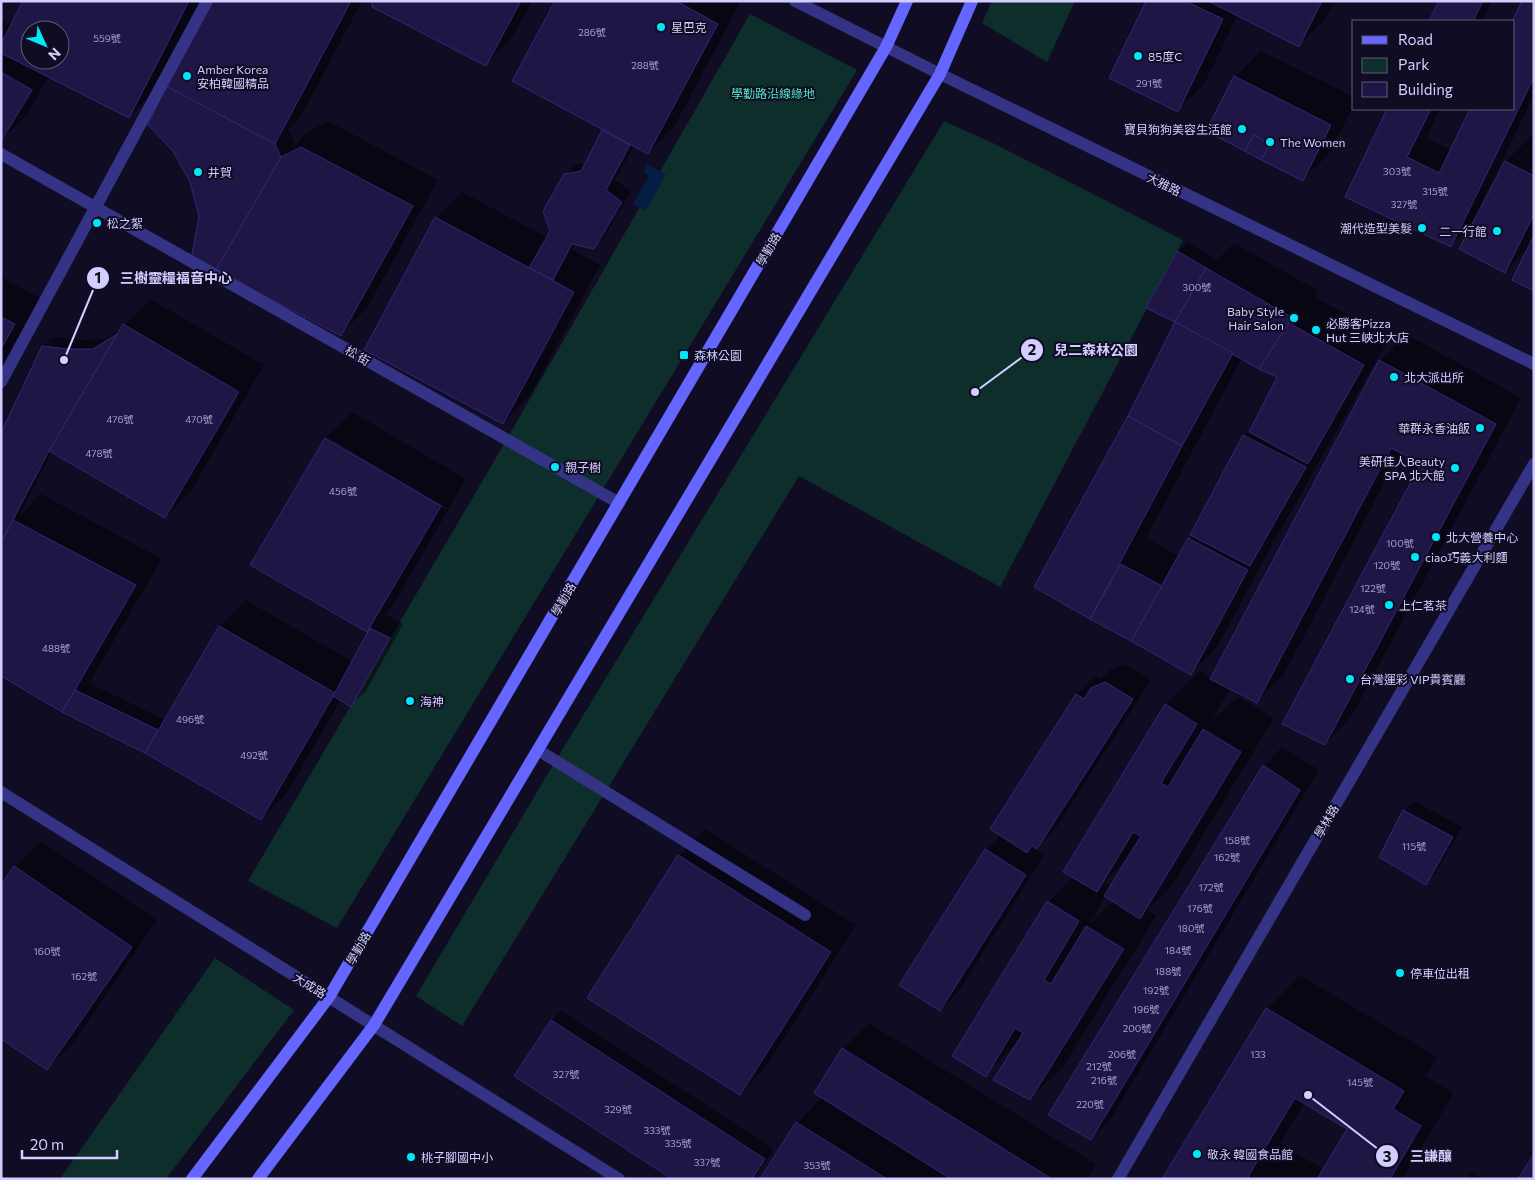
<svg xmlns="http://www.w3.org/2000/svg" width="1535" height="1180" font-family="Commissioner,'Noto Sans TC',sans-serif">
<style>
.green{fill:#0e2e2c}
.water{fill:#051d43}
.shadow{fill:#0007;fill-rule:evenodd}
.building{fill:#1f1646;stroke:#342674;fill-rule:evenodd}
.lines{fill:none;stroke-linecap:round;stroke-linejoin:round}
.lane{stroke:#343386;stroke-width:12}
.street{stroke:#343386;stroke-width:12}
.secondary{stroke:#6565ff;stroke-width:12}
.poi-dot{fill:#00e7f9;stroke:#0f0c23;stroke-width:2}
.labels{text-anchor:middle;dominant-baseline:central;stroke-width:4;stroke-linejoin:round;paint-order:stroke}
.number-label{font-size:10px;fill:#a5a0d1}
.poi-label{font-size:12px;fill:#d2ceff;stroke:#0f0c23;text-anchor:start}
.park-label{font-size:12px;fill:#50e9bf;stroke:#0f0c23}
.street-label{font-size:12px;fill:#d2ceff;stroke:#0f0c23}
.leader{fill:none;stroke:#d2ceff;stroke-width:2}
.callout-dot{fill:#d2ceff;stroke:#0f0c23;stroke-width:2}
.mark-label{font-size:15px;text-anchor:middle;font-weight:bold;fill:#111}
.callout-label{font-size:14px;text-anchor:middle;font-weight:bold;fill:#d2ceff;stroke:#0f0c23;stroke-width:4;stroke-linejoin:round;paint-order:stroke}
</style>
<rect width="100%" height="100%" fill="#0f0c23"/>
<g class="green">
<polygon points="992,1 1075,1 1047,62 982,23"/>
<polygon points="750,14 857,70 337,928 248,881 507,439"/>
<polygon points="944,121 995,144 1183,240 1000,587 799,476 462,1026 416,996 556,760"/>
<polygon points="215,958 294,1010 166,1179 60,1179"/>
</g>
<polygon class="water" points="648,164 666,175 646,211 633,204 649,176 643,172"/>
<g class="shadow">
<path d="M24,1H201L155,90L129,117L49,76L26,116L1,140V20L12,26ZM30,30H60V60H30Z"/>
<polygon points="213,1 362,1 301,116 288,129 295,142 293,147 309,131 328,121 438,180 367,308 341,334 200,216"/>
<polygon points="373,1 532,1 512,38 485,65"/>
<polygon points="556,1 741,1 674,127 647,153 634,146 615,180 631,191 603,238 593,247 576,243 572,250 600,265 529,397 503,423 436,218 462,192 548,238 552,231 565,175 576,165 587,163 604,130"/>
<polygon points="1147,1 1335,1 1325,19 1299,45 1238,15 1204,84 1178,110"/>
<polygon points="1440,1 1492,1 1482,21 1431,21"/>
<polygon points="1523,1 1534,1 1534,95 1481,204 1483,206 1506,161 1532,135 1534,136 1534,290 1529,247 1505,271 1472,225 1451,246 1346,196 1388,109 1440,109 1426,138 1451,150 1471,109 1514,109 1514,21"/>
<polygon points="1261,51 1354,97 1354,104 1329,154 1302,180 1235,77"/>
<path d="M1188,242L1217,260L1234,243L1317,290L1315,297L1389,338L1276,538L1272,542L1273,543L1217,647L1191,673L1035,587L1129,417L1177,321L1148,307L1178,251ZM1242,358L1279,377L1254,426L1244,436L1192,535L1179,556L1146,538Z"/>
<polygon points="1,277 40,298 1,369"/>
<path d="M150,299L264,365L191,491L165,517L52,451L19,516L41,494L162,559L89,683L165,720L220,626L246,600L353,662L372,627L367,631L326,438L352,412L466,479L393,605L384,614L403,624L366,691L351,705L341,699L287,793L261,819L145,752L63,711L1,675V436L43,346L53,337L79,340L104,339L121,329ZM332,440L447,508L446,510L332,443Z"/>
<path d="M1406,334L1521,398L1351,717L1325,744L1423,463L1401,451L1283,676L1256,702L1231,688L1209,724L1238,697L1274,718L1174,883L1147,910L1156,916L1064,1065L1030,1099L1016,1044L985,1075L954,1056L1048,902L1074,877L1166,705L1200,671L1212,679L1380,361ZM1126,860L1111,886L1104,882ZM1106,896L1113,901L1092,922L1091,921Z"/>
<polygon points="1124,664 1151,680 1056,828 1037,847 1034,845 1031,847 1044,855 959,991 940,1010 901,985 986,850 1001,835 1077,695 1096,676 1101,679 1112,669"/>
<polygon points="1282,747 1319,770 1110,1120 1091,1139 1264,766"/>
<polygon points="1414,801 1462,827 1435,874 1425,884 1404,811"/>
<polygon points="705,829 856,925 766,1067 740,1094 679,856"/>
<polygon points="41,841 157,920 73,1043 46,1069 15,867"/>
<path d="M1300,975L1437,1057L1425,1076L1454,1093L1402,1179H1164L1267,1009ZM1305,1102L1349,1129L1324,1170L1280,1143Z"/>
<polygon points="561,1011 774,1149 754,1179 674,1179 552,1021"/>
<polygon points="869,1023 1096,1164 1087,1179 761,1179 797,1123 822,1097 843,1049"/>
<polygon points="1472,1172 1483,1179 1465,1179"/>
</g>
<g class="building">
<path d="M23,1H189L129,118L1,53V44ZM30,30H60V60H30Z"/>
<polygon points="212,1 351,1 275,144 166,86"/>
<polygon points="372,1 521,1 486,66 372,7"/>
<polygon points="555,1 676,1 718,24 648,154 512,81"/>
<polygon points="1146,1 1185,1 1223,19 1178,112 1109,78"/>
<polygon points="1208,1 1322,1 1299,47"/>
<polygon points="1439,1 1483,1 1473,21 1429,21"/>
<polygon points="1522,1 1534,1 1534,77 1451,247 1345,197 1387,109 1431,109 1407,157 1439,173 1470,109 1514,109 1514,21 1512,21"/>
<polygon points="1,72 32,90 1,141"/>
<polygon points="1234,76 1331,125 1303,181 1261,160 1270,144 1254,135 1245,151 1206,131"/>
<polygon points="166,86 275,144 281,157 216,270 191,260 199,216 190,182 173,151 148,125"/>
<polygon points="602,130 630,145 606,190 622,202 594,249 572,244 553,280 529,268 550,231 543,211 564,174 581,171"/>
<polygon points="1254,135 1270,144 1261,160 1245,151"/>
<polygon points="301,147 413,206 341,336 216,270 281,157"/>
<polygon points="1505,161 1534,176 1534,214 1505,273 1459,249"/>
<polygon points="435,217 574,292 503,424 364,350"/>
<polygon points="1534,235 1534,291 1512,280"/>
<polygon points="1177,251 1206,268 1175,322 1146,308"/>
<polygon points="1206,268 1291,317 1289,323 1259,369 1175,322"/>
<polygon points="1,317 15,324 1,349"/>
<polygon points="1175,322 1233,353 1182,446 1128,416"/>
<polygon points="1289,323 1364,365 1308,464 1249,432 1277,377 1259,369"/>
<polygon points="123,324 239,392 165,518 49,451"/>
<polygon points="117,334 49,451 1,543 1,433 42,346 68,349 93,349"/>
<polygon points="1379,360 1496,424 1325,745 1282,724 1421,463 1391,448 1257,703 1210,679"/>
<polygon points="1128,416 1182,446 1090,619 1034,587"/>
<polygon points="1243,435 1306,467 1250,566 1190,535"/>
<polygon points="325,438 441,506 367,632 250,565"/>
<polygon points="13,520 136,585 62,712 1,676 1,543"/>
<polygon points="1188,538 1248,570 1191,675 1131,641"/>
<polygon points="1121,564 1162,586 1131,641 1090,619"/>
<polygon points="219,626 335,693 261,820 145,753"/>
<polygon points="370,628 390,638 351,707 333,696"/>
<polygon points="1105,682 1133,699 1037,849 1032,845 1027,853 990,829 1076,694 1084,699 1091,688"/>
<polygon points="75,690 158,730 145,753 62,712"/>
<polygon points="1165,704 1197,724 1161,783 1168,787 1203,729 1241,752 1140,919 1104,896 1141,836 1133,832 1097,892 1063,872"/>
<polygon points="1263,765 1300,790 1091,1140 1048,1115"/>
<polygon points="1403,810 1453,837 1426,885 1379,857"/>
<polygon points="985,849 1026,875 940,1011 899,985"/>
<polygon points="678,855 831,952 740,1095 587,998"/>
<polygon points="14,866 132,947 47,1070 1,1039 1,885"/>
<polygon points="1047,901 1079,921 1044,980 1051,984 1086,926 1124,949 1030,1100 993,1080 1023,1033 1015,1028 986,1077 952,1056"/>
<polygon points="1266,1008 1404,1091 1393,1109 1421,1126 1390,1179 1317,1179 1347,1129 1295,1098 1248,1177 1250,1179 1162,1179"/>
<polygon points="551,1020 765,1159 752,1179 672,1179 514,1076"/>
<polygon points="842,1048 1052,1179 951,1179 814,1093"/>
<polygon points="796,1122 887,1179 760,1179"/>
<polygon points="1534,1154 1534,1179 1518,1179"/>
</g>
<g class="lines">
<polyline class="lane" points="538,750 805,915"/>
<g class="street">
<polyline points="795,1 940,74 1534,364"/>
<polyline points="1,154 619,503"/>
<polyline points="1,382 207,1"/>
<polyline points="1,792 619,1179"/>
<polyline points="1118,1179 1534,464"/>
</g>
<g class="secondary">
<polyline points="192,1179 329,997 886,47 907,1"/>
<polyline points="258,1179 374,1025 940,74 972,1"/>
</g>
</g>
<g class="poi-dot">
<circle cx="661" cy="27" r="5"/>
<circle cx="1138" cy="56" r="5"/>
<circle cx="187" cy="76" r="5"/>
<circle cx="1242" cy="129" r="5"/>
<circle cx="1270" cy="142" r="5"/>
<circle cx="198" cy="172" r="5"/>
<circle cx="97" cy="223" r="5"/>
<circle cx="1422" cy="228" r="5"/>
<circle cx="1497" cy="231" r="5"/>
<circle cx="1294" cy="318" r="5"/>
<circle cx="1316" cy="330" r="5"/>
<rect x="679" y="350" width="10" height="10" rx="2.5"/>
<circle cx="1394" cy="377" r="5"/>
<circle cx="1480" cy="428" r="5"/>
<circle cx="555" cy="467" r="5"/>
<circle cx="1455" cy="468" r="5"/>
<circle cx="1436" cy="537" r="5"/>
<circle cx="1415" cy="557" r="5"/>
<circle cx="1389" cy="605" r="5"/>
<circle cx="1350" cy="679" r="5"/>
<circle cx="410" cy="701" r="5"/>
<circle cx="1400" cy="973" r="5"/>
<circle cx="1197" cy="1154" r="5"/>
<circle cx="411" cy="1157" r="5"/>
</g>
<g class="labels">
<g class="number-label">
<text x="592" y="32">286號</text>
<text x="107" y="38">559號</text>
<text x="645" y="65">288號</text>
<text x="1149" y="83">291號</text>
<text x="1397" y="171">303號</text>
<text x="1435" y="191">315號</text>
<text x="1404" y="204">327號</text>
<text x="1197" y="287">300號</text>
<text x="120" y="419">476號</text>
<text x="199" y="419">470號</text>
<text x="99" y="453">478號</text>
<text x="343" y="491">456號</text>
<text x="1400" y="543">100號</text>
<text x="1387" y="565">120號</text>
<text x="1373" y="588">122號</text>
<text x="1362" y="609">124號</text>
<text x="56" y="648">488號</text>
<text x="190" y="719">496號</text>
<text x="254" y="755">492號</text>
<text x="1237" y="840">158號</text>
<text x="1414" y="846">115號</text>
<text x="1227" y="857">162號</text>
<text x="1211" y="887">172號</text>
<text x="1200" y="908">176號</text>
<text x="1191" y="928">180號</text>
<text x="1178" y="950">184號</text>
<text x="47" y="951">160號</text>
<text x="1168" y="971">188號</text>
<text x="84" y="976">162號</text>
<text x="1156" y="990">192號</text>
<text x="1146" y="1009">196號</text>
<text x="1137" y="1028">200號</text>
<text x="1122" y="1054">206號</text>
<text x="1258" y="1054">133</text>
<text x="1099" y="1066">212號</text>
<text x="566" y="1074">327號</text>
<text x="1104" y="1080">216號</text>
<text x="1360" y="1082">145號</text>
<text x="1090" y="1104">220號</text>
<text x="618" y="1109">329號</text>
<text x="657" y="1130">333號</text>
<text x="678" y="1143">335號</text>
<text x="707" y="1162">337號</text>
<text x="817" y="1165">353號</text>
</g>
<g class="poi-label">
<text x="671" y="27">星巴克</text>
<text x="1148" y="56">85度C</text>
<text x="197" y="69">Amber Korea<tspan x="197" dy="14">安柏韓國精品</tspan></text>
<text x="1232" y="129" text-anchor="end">寶貝狗狗美容生活館</text>
<text x="1280" y="142">The Women</text>
<text x="208" y="172">井賀</text>
<text x="107" y="223">松之絮</text>
<text x="1412" y="228" text-anchor="end">潮代造型美髮</text>
<text x="1487" y="231" text-anchor="end">二一行館</text>
<text x="1284" y="311" text-anchor="end">Baby Style<tspan x="1284" dy="14">Hair Salon</tspan></text>
<text x="1326" y="323">必勝客Pizza<tspan x="1326" dy="14">Hut 三峽北大店</tspan></text>
<text x="694" y="355">森林公園</text>
<text x="1404" y="377">北大派出所</text>
<text x="1470" y="428" text-anchor="end">華群永香油飯</text>
<text x="1445" y="461" text-anchor="end">美研佳人Beauty<tspan x="1445" dy="14">SPA 北大館</tspan></text>
<text x="565" y="467">親子樹</text>
<text x="1446" y="537">北大營養中心</text>
<text x="1425" y="557">ciao巧義大利麵</text>
<text x="1399" y="605">上仁茗茶</text>
<text x="1360" y="679">台灣運彩 VIP貴賓廳</text>
<text x="420" y="701">海神</text>
<text x="1410" y="973">停車位出租</text>
<text x="1207" y="1154">敬永 韓國食品館</text>
<text x="421" y="1157">桃子腳國中小</text>
</g>
<g class="park-label">
<text x="773" y="93">學勤路沿線綠地</text>
</g>
<g class="street-label">
<text transform="translate(1164 184) rotate(26)">大雅路</text>
<text transform="translate(768 249) rotate(-60)">學勤路</text>
<text transform="translate(358 355) rotate(30)">松 街</text>
<text transform="translate(563 599) rotate(-60)">學勤路</text>
<text transform="translate(1326 821) rotate(-60)">學林路</text>
<text transform="translate(358 948) rotate(-60)">學勤路</text>
<text transform="translate(310 985) rotate(32)">大成路</text>
</g>
</g>
<path class="leader" d="M64 360L98 278M975 392L1032 350M1308 1095L1387 1156"/>
<g class="callout-dot">
<circle cx="64" cy="360" r="5"/>
<circle cx="975" cy="392" r="5"/>
<circle cx="1308" cy="1095" r="5"/>
<circle cx="98" cy="278" r="12"/>
<circle cx="1032" cy="350" r="12"/>
<circle cx="1387" cy="1156" r="12"/>
</g>
<g class="mark-label">
<text x="98" y="283">1</text>
<text x="1032" y="355">2</text>
<text x="1387" y="1162">3</text>
</g>
<g class="callout-label">
<text x="176" y="283">三樹靈糧福音中心</text>
<text x="1096" y="355">兒二森林公園</text>
<text x="1431" y="1161">三謙釀</text>
</g>
<rect width="1535" height="1180" fill="none" stroke="#d2ceff" stroke-width="5"/>
<rect x="1352" y="20" width="162" height="90" fill="#0f0c23" stroke="#5d5a7b"/>
<rect x="1362" y="36" width="25" height="8" fill="#6565ff" stroke="#5d5a7b"/>
<text x="1398" y="45" font-size="15" fill="#d2ceff">Road</text>
<rect x="1362" y="58" width="25" height="15" fill="#0e2e2c" stroke="#5d5a7b"/>
<text x="1398" y="70" font-size="15" fill="#d2ceff">Park</text>
<rect x="1362" y="82" width="25" height="15" fill="#1f1646" stroke="#5d5a7b"/>
<text x="1398" y="95" font-size="15" fill="#d2ceff">Building</text>
<g transform="translate(45 45) rotate(134)"><circle r="24" fill="#0f0c23" stroke="#5d5a7b"/>
<path d="M0-4L9 19L0 12L-9 19Z" fill="#00e7f9"/>
<text y="-8" font-size="14" font-weight="bold" text-anchor="middle" fill="#d2ceff">N</text>
</g>
<path d="M22 1150v8h95v-8" fill="none" stroke="#d2ceff" stroke-width="2.5"/>
<text x="30" y="1150" font-size="15" fill="#d2ceff" stroke="#0f0c23" stroke-width="4" paint-order="stroke">20 m</text>
</svg>
